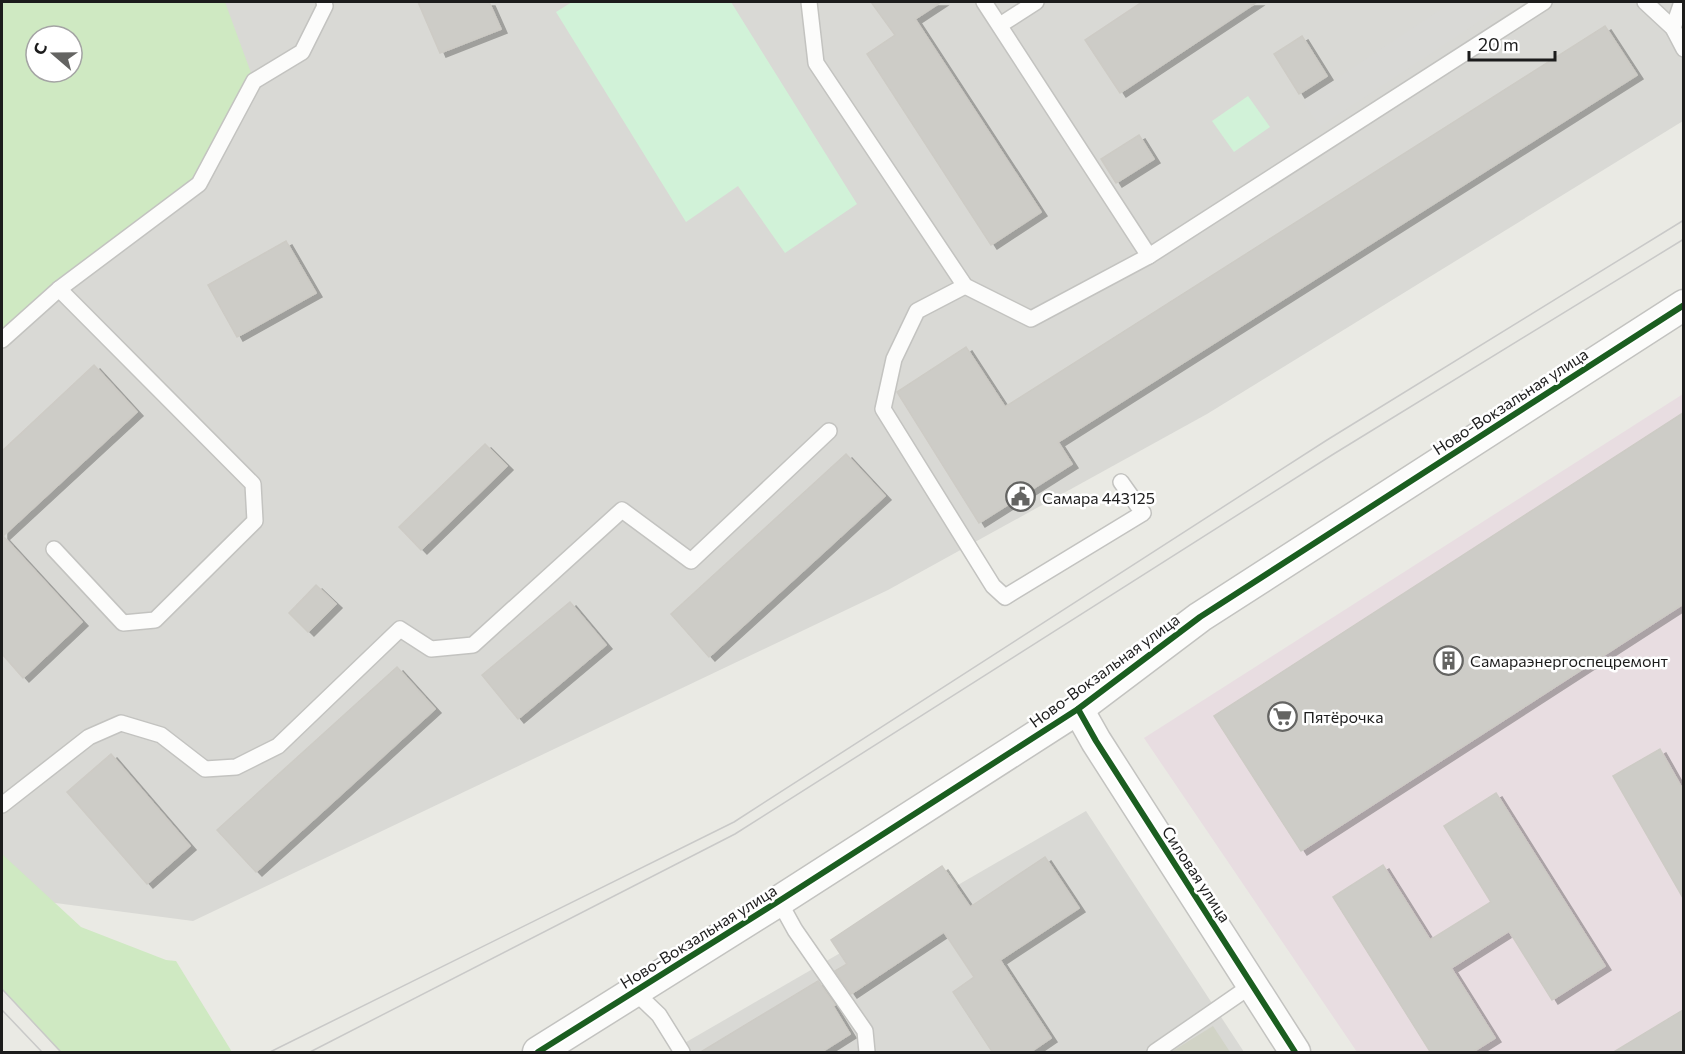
<svg xmlns="http://www.w3.org/2000/svg" width="1685" height="1054" font-family="Commissioner,sans-serif">
<style>
.residential{fill:#d9d9d5;fill-rule:evenodd}
.industrial{fill:#e8dde1}
.construction{fill:#d1d3c6}
.grass{fill:#cfe9c2;fill-rule:evenodd}
.park{fill:#d1f2d8}
.parking{fill:#d9d9d6}
.building{fill:#cdccc7;stroke:#cdcbc5;stroke-width:1.5;filter:url(#shadow)}
.lines{fill:none;stroke-linecap:round;stroke-linejoin:round}
.lane-casing{stroke:#c3c3c0;stroke-width:18}
.street-casing{stroke:#c3c3c0;stroke-width:33}
.lane{stroke:#fcfcfb;stroke-width:15}
.street{stroke:#fcfcfb;stroke-width:30}
.tram{stroke:#c9c9c8;stroke-width:1.5}
.cycleway-casing{stroke:#fff;stroke-width:10}
.cycleway{stroke:#1b5e20;stroke-width:6}
.labels{text-anchor:middle;dominant-baseline:central;stroke-width:5;stroke-linejoin:round;paint-order:stroke}
.street-label{font-size:16px;fill:#1c1c1c;stroke:#fff}
.poi-label{font-size:16px;fill:#1c1c1c;stroke:#fff;text-anchor:start}
</style>
<defs>
<filter id="shadow"><feDropShadow dx="6" dy="4" stdDeviation="0" flood-color="#0004"/></filter>
</defs>
<rect width="100%" height="100%" fill="#eaeae4"/>
<g class="residential">
<path d="M2,2H1683V121L1207,414L888,590L193,921L2,896ZM36,36H72V72H36Z"/>
<polygon points="1086,811 1244,1052 669,1052"/>
</g>
<polygon class="industrial" points="1683,394 1683,1052 1357,1052 1144,738"/>
<polygon class="construction" points="1213,1026 1230,1052 1171,1052"/>
<g class="grass">
<path d="M2,2H225L254,81L188,193L2,346ZM36,36H72V72H36Z"/>
<polygon points="2,854 81,927 166,960 176,961 232,1052 60,1052 2,989"/>
</g>
<g class="park">
<polygon points="572,2 731,2 857,204 785,253 738,186 686,222 556,12"/>
<polygon points="1248,96 1270,127 1234,152 1212,121"/>
</g>
<polygon class="parking" points="1452,2 1509,2 1320,127 1302,101"/>
<g class="building">
<polygon points="418,2 489,2 501,29 440,53"/>
<polygon points="871,2 941,2 915,19 1041,212 991,245 867,54 895,35"/>
<polygon points="1142,2 1257,2 1120,93 1085,40"/>
<polygon points="1605,26 1637,75 1058,442 1072,464 979,523 897,392 966,347 1005,407"/>
<polygon points="1302,36 1327,76 1299,94 1274,54"/>
<polygon points="1139,135 1154,159 1116,183 1101,159"/>
<polygon points="286,241 316,293 237,337 208,285"/>
<polygon points="94,365 137,412 3,536 82,622 23,678 2,654 2,451"/>
<polygon points="1683,413 1683,604 1301,851 1214,716"/>
<polygon points="485,444 507,466 421,550 399,527"/>
<polygon points="846,454 885,496 709,657 671,614"/>
<polygon points="316,585 336,604 308,632 289,613"/>
<polygon points="570,602 606,645 518,719 482,675"/>
<polygon points="397,667 435,709 256,872 217,830"/>
<polygon points="1660,749 1683,790 1683,898 1613,776"/>
<polygon points="111,754 190,846 147,884 67,792"/>
<polygon points="1496,793 1605,966 1552,1000 1509,931 1451,968 1495,1038 1471,1053 1431,1053 1333,897 1383,865 1430,940 1491,902 1444,826"/>
<polygon points="1045,857 1079,908 1000,960 1051,1038 1029,1053 993,1053 953,992 974,977 944,932 851,994 835,971 847,964 831,940 942,866 970,907"/>
<polygon points="818,981 835,1005 833,1006 850,1034 820,1053 699,1053"/>
<polygon points="1683,1010 1683,1053 1612,1053"/>
</g>
<g class="lines">
<defs>
<g id="lane">
<polyline points="809,2 816,63 965,286 1031,319 1149,256"/>
<polyline points="984,2 1149,256 1544,2"/>
<polyline points="1645,2 1673,28 1684,49"/>
<polyline points="1000,25 1036,2"/>
<polyline points="1673,28 1682,2"/>
<polyline points="965,286 917,311 894,359 883,409 993,586 1005,597 1143,513 1121,482"/>
<polyline points="2,340 59,289 199,184 254,81 302,52 325,6 324,2"/>
<polyline points="54,549 123,623 155,620 255,521 253,484 59,289"/>
<polyline points="2,805 89,737 121,723 161,735 205,769 236,767 278,746 400,629 431,649 473,645 622,510 691,561 829,431"/>
<polyline points="779,901 795,930 865,1031 867,1052"/>
<polyline points="635,992 659,1015 682,1052"/>
<polyline points="1155,1052 1252,985"/>
</g>
<g id="street">
<polyline points="1078,709 1096,741 1295,1052"/>
<polyline points="538,1052 779,901 1078,709 1200,617 1684,305"/>
</g>
</defs>
<use href="#lane" class="lane-casing"/>
<use href="#street" class="street-casing"/>
<use href="#lane" class="lane"/>
<use href="#street" class="street"/>
<g class="tram">
<polyline points="2,989 61,1052"/>
<polyline points="2,1010 42,1052"/>
<polyline points="270,1052 734,822 1327,440 1684,220"/>
<polyline points="310,1052 735,834 1332,455 1684,239"/>
</g>
<defs>
<g id="cycleway">
<polyline points="1078,709 1096,741 1295,1052"/>
<polyline points="538,1052 779,901 1078,709 1200,617 1684,305"/>
</g>
</defs>
<use href="#cycleway" class="cycleway-casing"/>
<use href="#cycleway" class="cycleway"/>
</g>
<defs>
<symbol id="civic-ring" viewBox="-11 -11 22 22"><circle r="9.5" fill="#fff" stroke="#646462" stroke-width="1.5"/><path d="M-.6-6.5H3V-4.5H.6V-3L4-1V1h2V6H-6V1h2V-1L-.6-3ZM-1.2 2.5V6h2.4V2.5Z" fill="#646462"/></symbol>
<symbol id="building-ring" viewBox="-11 -11 22 22"><circle r="9.5" fill="#fff" stroke="#646462" stroke-width="1.5"/><path d="M-4-6H4V6H1V3H-1V6H-4ZM-2.5-4.3h1.7v1.8h-1.7ZM.8-4.3h1.7v1.8H.8ZM-2.5-1h1.7V.8h-1.7ZM.8-1h1.7V.8H.8Z" fill="#646462"/></symbol>
<symbol id="supermarket-ring" viewBox="-11 -11 22 22"><circle r="9.5" fill="#fff" stroke="#646462" stroke-width="1.5"/><path d="M-6-5.5h2.5l.6 2H6L4.5 2H-2.5L-4.4-4H-6ZM-1.5 3.2a1.3 1.3 0 1 0 .1 0ZM3 3.2a1.3 1.3 0 1 0 .1 0Z" fill="#646462"/></symbol>
</defs>
<g fill-rule="evenodd">
<use href="#civic-ring" x="1004" y="480" width="33" height="33"/>
<use href="#building-ring" x="1432" y="644" width="33" height="33"/>
<use href="#supermarket-ring" x="1266" y="700" width="33" height="33"/>
</g>
<g class="labels">
<g class="street-label">
<text transform="translate(1510 401) rotate(-33)">Ново-Вокзальная улица</text>
<text transform="translate(1104 670) rotate(-36)">Ново-Вокзальная улица</text>
<text transform="translate(1197 874) rotate(57)">Силовая улица</text>
<text transform="translate(698 936) rotate(-32)">Ново-Вокзальная улица</text>
</g>
<g class="poi-label">
<text x="1042" y="497">Самара 443125</text>
<text x="1470" y="660">Самараэнергоспецремонт</text>
<text x="1303" y="716">Пятёрочка</text>
</g>
</g>
<rect width="1685" height="1054" fill="none" stroke="#1c1c1c" stroke-width="6"/>
<g transform="translate(54 54) rotate(290)"><circle r="28" fill="#ffffff" stroke="#a4a4a4" stroke-width="1.5"/>
<path d="M0-4.5L10 22L0 15L-10 22Z" fill="#646462"/>
<text y="-9" font-size="16" font-weight="bold" text-anchor="middle" fill="#1c1c1c">С</text>
</g>
<path d="M1469 51v9h86v-9" fill="none" stroke="#1c1c1c" stroke-width="3"/>
<text x="1478" y="51" font-size="18" fill="#1c1c1c" stroke="#ffffff" stroke-width="4.5" paint-order="stroke">20 m</text>
</svg>
